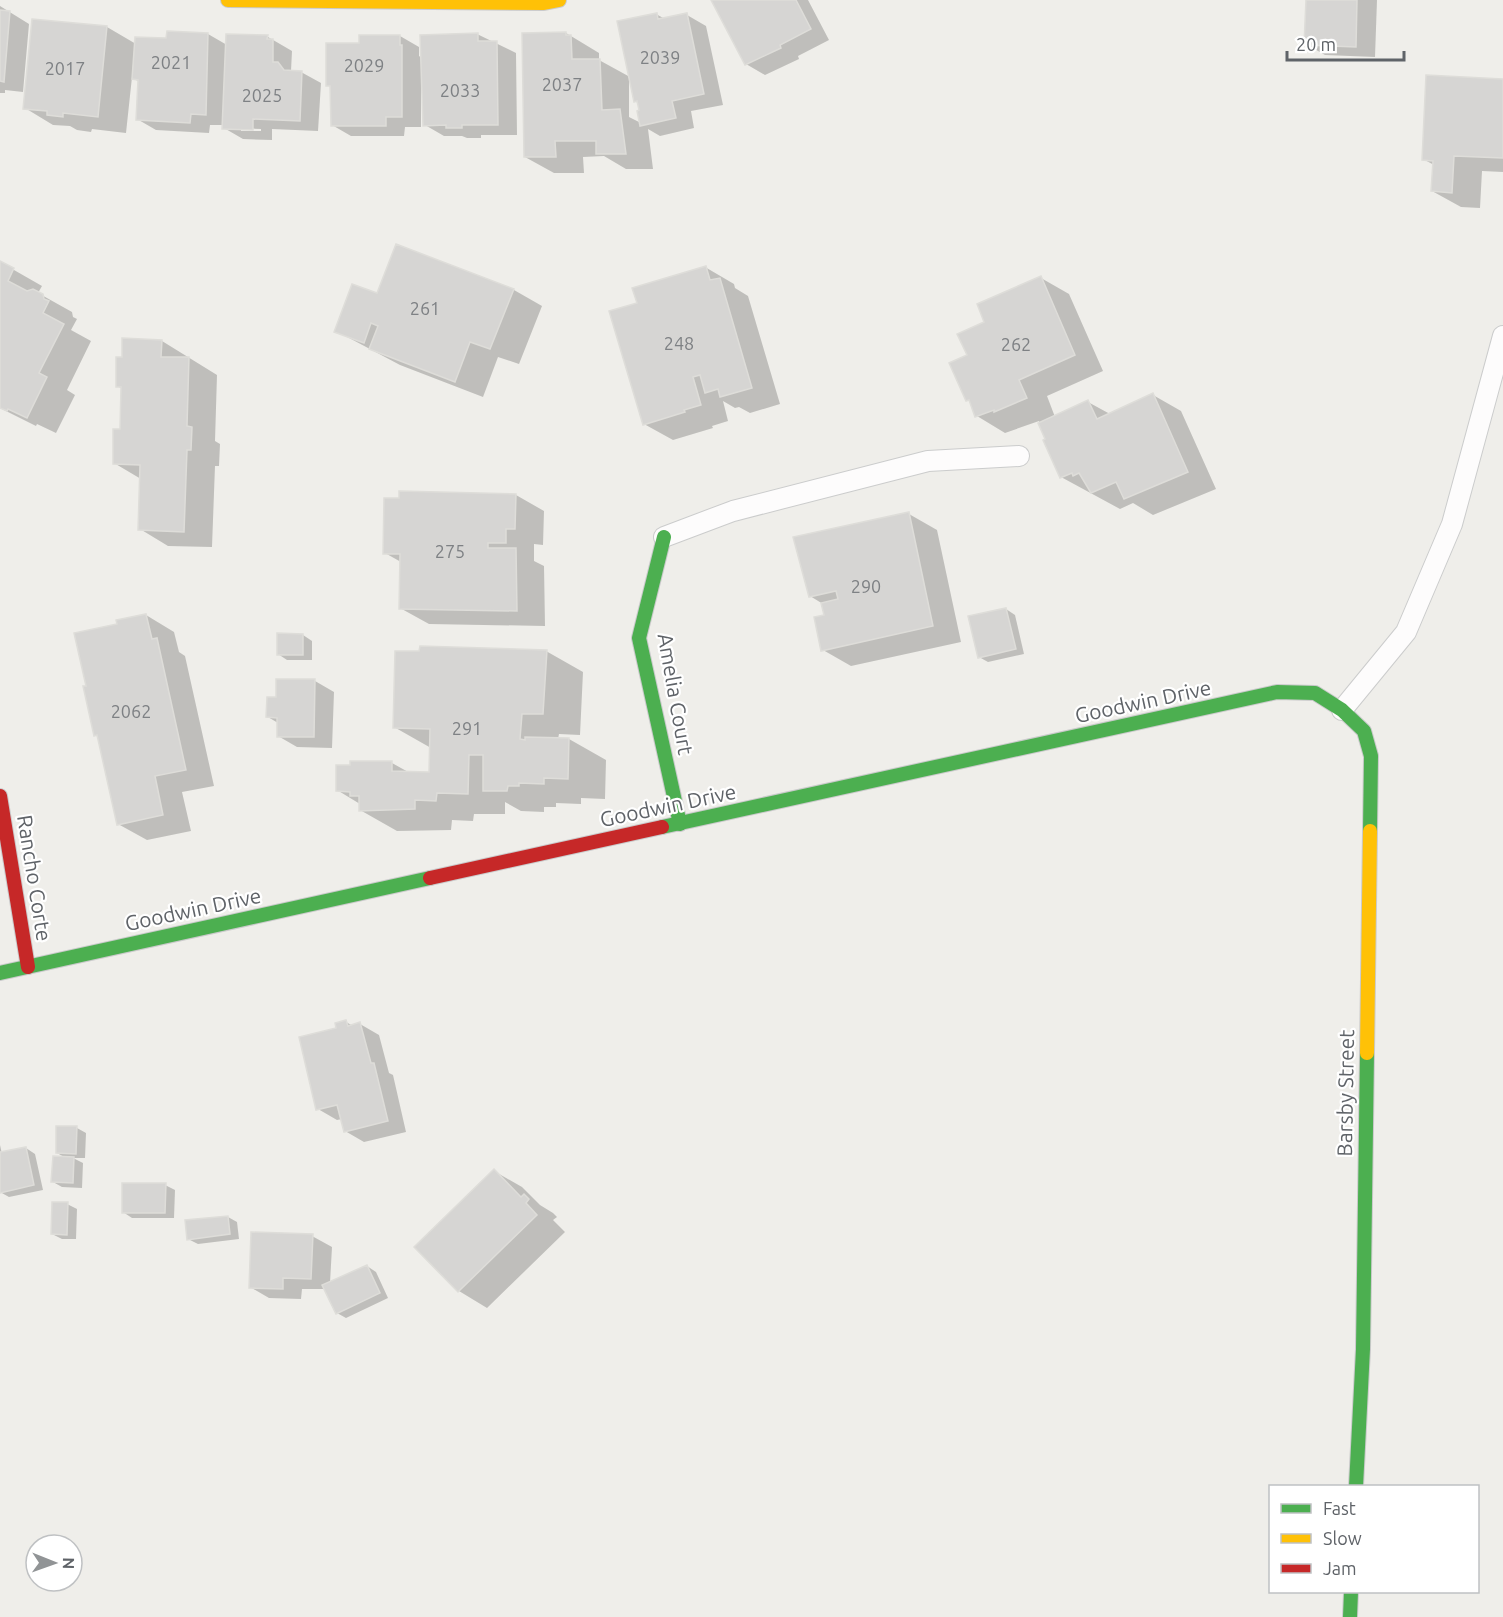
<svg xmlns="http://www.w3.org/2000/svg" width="1503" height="1617" font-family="Ubuntu,sans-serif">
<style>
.shadow{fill:#0003;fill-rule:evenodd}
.building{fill:#d6d5d3;stroke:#deddd9;stroke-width:1.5}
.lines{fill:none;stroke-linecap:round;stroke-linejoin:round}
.lane-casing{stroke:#cbcccc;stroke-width:22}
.fast-casing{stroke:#cacacb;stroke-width:16}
.slow-casing{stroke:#cacacb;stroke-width:16}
.jam-casing{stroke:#cacacb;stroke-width:16}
.lane{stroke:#fdfcfc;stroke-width:20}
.fast{stroke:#4caf50;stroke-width:14}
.slow{stroke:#ffc107;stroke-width:14}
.jam{stroke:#c62828;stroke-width:14}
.labels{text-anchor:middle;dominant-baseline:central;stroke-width:4.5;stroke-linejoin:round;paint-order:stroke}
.number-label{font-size:18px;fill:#7e8184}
.street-label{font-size:21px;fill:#5f6368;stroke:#fff}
</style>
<rect width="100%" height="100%" fill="#efeeea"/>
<g class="shadow">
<polygon points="712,0 808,0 829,40 798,56 799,59 765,75 746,64"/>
<polygon points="1307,0 1377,0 1375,57 1325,55 1306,44"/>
<polygon points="0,6 29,24 23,92 5,90 5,93 0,93"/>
<path d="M656,14L665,19L687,15L706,26L723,105L691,111L694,128L660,136L648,129L653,169H626L604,156L583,157L584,173H554L525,157L524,34L566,33L599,53V60L630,77ZM629,78H630L635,101L638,103L641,123L629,117Z"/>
<path d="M107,27L136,44L208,34L227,45V36L268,37L292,51L291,71L301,72L321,83L318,131L272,129V140L243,139L224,128V125H210L209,133L156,130L137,119L139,82L132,77L126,133L92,129L91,132L77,130L70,126L53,125L25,108ZM241,128L261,129V131H241Z"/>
<polygon points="477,34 516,53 517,135 481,135 481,138 467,138 462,136 444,136 425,125 423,89 421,89 421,127 405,127 404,136 351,136 332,125 332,88 328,85 361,44 400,36 419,47 419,56 422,58"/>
<polygon points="1503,81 1503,172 1482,171 1480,208 1461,207 1432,191 1434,165 1423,159"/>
<polygon points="397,246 514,290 542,306 519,364 498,357 483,397 400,365 336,331 378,295"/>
<polygon points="0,262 42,286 38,293 72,312 73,317 77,319 71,330 91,341 67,390 75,395 56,433 37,424 36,426 0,408"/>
<polygon points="705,267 734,284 735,288 748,296 780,404 750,413 739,407 735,408 723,401 728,421 712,426 713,428 673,440 644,424 638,304"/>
<polygon points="1041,278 1069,294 1103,371 1047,396 1055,417 1088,402 1110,414 1153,395 1181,411 1216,489 1153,515 1133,503 1120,509 1061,477 1039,421 1005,433 977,416 971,402 967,400 969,355 986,323"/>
<polygon points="162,341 217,375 215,441 220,444 219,466 215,466 212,547 168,546 140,529 141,479 114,463 122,431 123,389 117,386 123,358"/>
<polygon points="516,495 544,511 543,545 534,544 534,561 544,566 545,626 429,624 400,608 401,562 385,553"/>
<polygon points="909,514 937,530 961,642 851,666 823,650 826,616 823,604 810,596"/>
<polygon points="1006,609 1015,615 1024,654 988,662 979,657"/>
<polygon points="146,615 174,632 179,652 185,656 214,786 182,792 191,831 147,840 118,824 100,738 95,735 88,687"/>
<polygon points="303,635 312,641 312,660 287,660 278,654"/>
<polygon points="546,651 583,672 580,735 559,734 558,739 569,739 606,760 605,799 581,798 581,804 556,803 556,807 544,807 544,812 521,811 505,802 505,814 474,814 473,821 452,820 451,830 397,831 360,810 360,804 337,790 392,763 410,773 431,774 431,748 394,727"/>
<polygon points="315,681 334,692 332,748 297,747 278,736 278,723 268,717 277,698"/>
<polygon points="346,1022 353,1026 360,1024 379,1035 389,1073 393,1075 406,1132 364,1142 345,1131 342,1119 337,1120 318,1109 338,1029"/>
<polygon points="77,1128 86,1133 85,1158 73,1158 83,1163 82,1188 62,1187 53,1182 66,1158 57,1153"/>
<polygon points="0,1145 2,1154 26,1148 35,1154 43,1190 9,1197 0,1192"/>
<polygon points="494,1171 522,1187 540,1205 553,1213 557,1217 553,1220 565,1232 487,1308 459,1291"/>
<polygon points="165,1185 175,1190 174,1218 132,1218 123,1212"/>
<polygon points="67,1204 77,1209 76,1239 62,1239 52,1234"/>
<polygon points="228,1217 237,1222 239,1239 198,1244 188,1239 186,1221"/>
<polygon points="312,1236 332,1247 330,1283 367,1266 376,1272 388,1298 346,1318 337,1313 326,1289 302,1289 301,1299 269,1298 250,1287"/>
</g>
<g class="building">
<polygon points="711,0 796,0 811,29 780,45 781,48 745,65"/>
<polygon points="1306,0 1357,0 1356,47 1304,45"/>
<polygon points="0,10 10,11 4,82 0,81"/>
<polygon points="657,13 658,19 687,13 704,94 672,101 676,118 640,126 637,111 639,110 637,101 634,102 617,21"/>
<polygon points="32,19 107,26 98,117 63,113 63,117 47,115 47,111 23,109"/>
<polygon points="167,31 208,33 206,115 191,114 190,123 136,120 138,80 132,79 135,37 166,38"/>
<polygon points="566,32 566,35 571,35 572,59 600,59 602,110 620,109 626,154 596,154 596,141 555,141 556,157 524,157 522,33"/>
<polygon points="478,33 478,41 497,41 498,125 462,125 462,128 446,128 446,125 423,126 420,35"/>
<polygon points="226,34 268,35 267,39 273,39 273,62 278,62 284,70 302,71 300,121 253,119 253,130 222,129"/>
<polygon points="359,35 400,35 400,45 402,45 402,117 386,117 386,126 331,126 330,86 326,86 326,43 359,43"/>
<polygon points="1426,75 1503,79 1503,158 1454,156 1452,193 1431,191 1433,161 1422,160"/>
<polygon points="396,244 514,289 490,349 470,342 455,382 369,349 378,326 371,323 364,343 334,332 352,284 377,293"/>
<polygon points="0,261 14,268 8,281 27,291 33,289 43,294 44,299 49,301 43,313 64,324 39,373 47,377 27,418 8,409 7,411 0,408"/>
<polygon points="706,266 710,280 720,278 752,388 720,397 718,389 705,393 700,375 693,377 701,405 684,410 685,412 643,425 609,311 637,303 632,288"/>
<polygon points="1041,276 1075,355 1019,380 1027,398 994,412 994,410 975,417 969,400 966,401 949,363 967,355 957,334 984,322 977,304"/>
<polygon points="122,338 162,340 161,357 189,357 187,426 192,427 191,450 187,450 184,532 138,530 140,465 113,464 113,429 120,429 121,387 116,387 116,357 122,357"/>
<polygon points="1153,393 1188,472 1124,499 1116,482 1091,493 1079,473 1073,476 1072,473 1060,478 1043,440 1045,439 1038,423 1088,400 1097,419"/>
<polygon points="399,491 516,494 515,529 506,529 506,543 488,543 488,548 516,548 517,611 399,609 400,554 383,554 384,498 399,498"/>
<polygon points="909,512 933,626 821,651 814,617 824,615 821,603 838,599 836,591 809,597 793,537"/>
<polygon points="1006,608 1016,649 978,658 968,616"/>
<polygon points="146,614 152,639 157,638 186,770 155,776 163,815 117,825 97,735 94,736 83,686 86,686 74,633 117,624 116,620"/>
<polygon points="277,633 303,634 303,655 277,655"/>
<polygon points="420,646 547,650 543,714 522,714 520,739 525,740 525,737 569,738 568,779 544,778 544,784 519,783 519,786 508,786 507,791 483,791 483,755 469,755 468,794 437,793 436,801 415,800 415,809 359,811 359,796 350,796 350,792 336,791 336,765 350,765 350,761 392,761 392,771 429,772 430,729 393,728 395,651 419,651"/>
<polygon points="276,679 315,679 314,737 277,737 277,718 266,717 267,697 276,697"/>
<polygon points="346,1020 348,1026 360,1022 371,1063 374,1063 388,1121 344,1132 337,1105 316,1110 299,1037 336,1028 335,1023"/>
<polygon points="56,1126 77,1126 76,1154 56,1153"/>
<polygon points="26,1147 34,1185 0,1193 0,1152"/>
<polygon points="53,1156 74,1157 73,1183 51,1182"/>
<polygon points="494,1169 521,1197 524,1194 529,1199 526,1203 537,1215 458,1292 414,1247"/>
<polygon points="122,1183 166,1183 165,1213 122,1213"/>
<polygon points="52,1202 68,1202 67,1235 51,1234"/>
<polygon points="228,1216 230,1234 187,1240 185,1220"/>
<polygon points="251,1232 313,1234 311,1279 283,1278 283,1289 249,1288"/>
<polygon points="367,1265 380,1293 336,1314 322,1285"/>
</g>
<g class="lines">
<defs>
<g id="lane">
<polyline points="664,537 733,511 928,461 1019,456"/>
<polyline points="1342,710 1406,632 1452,524 1503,336"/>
</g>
<g id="fast">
<polyline points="664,537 639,638 680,824"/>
<polyline points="662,827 1277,692 1315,693 1342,710 1364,731 1371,756 1370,831"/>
<polyline points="0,973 430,878"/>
<polyline points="1356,1486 1363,1349 1367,1053"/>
<polyline points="1350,1617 1351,1592"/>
</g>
<g id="slow">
<polyline points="228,0 544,3 559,0"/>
<polyline points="1367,1053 1370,831"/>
</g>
<g id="jam">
<polyline points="0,796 28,967"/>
<polyline points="430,878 662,827"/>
</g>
</defs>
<use href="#lane" class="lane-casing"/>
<use href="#fast" class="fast-casing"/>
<use href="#slow" class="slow-casing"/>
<use href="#jam" class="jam-casing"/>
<use href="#lane" class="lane"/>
<use href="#fast" class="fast"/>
<use href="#slow" class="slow"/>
<use href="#jam" class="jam"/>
</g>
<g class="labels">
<g class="number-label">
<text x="660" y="57">2039</text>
<text x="171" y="62">2021</text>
<text x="364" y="65">2029</text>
<text x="65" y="68">2017</text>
<text x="562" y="84">2037</text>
<text x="460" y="90">2033</text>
<text x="262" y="95">2025</text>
<text x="425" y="308">261</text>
<text x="679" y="343">248</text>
<text x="1016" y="344">262</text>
<text x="450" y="551">275</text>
<text x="866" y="586">290</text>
<text x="131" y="711">2062</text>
<text x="467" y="728">291</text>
</g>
<g class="street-label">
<text transform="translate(676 694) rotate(80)">Amelia Court</text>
<text transform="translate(1143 701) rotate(-12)">Goodwin Drive</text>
<text transform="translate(668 805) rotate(-12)">Goodwin Drive</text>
<text transform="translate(35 878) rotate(81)">Rancho Corte</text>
<text transform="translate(193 909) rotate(-12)">Goodwin Drive</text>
<text transform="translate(1345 1093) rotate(-89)">Barsby Street</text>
</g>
</g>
<rect x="1269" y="1485" width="210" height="108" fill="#ffffff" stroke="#bfc1c3" stroke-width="1.5"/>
<rect x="1281" y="1504" width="30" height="9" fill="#4caf50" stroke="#bfc1c3" stroke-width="1.5"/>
<text x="1323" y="1515" font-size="18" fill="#5f6368">Fast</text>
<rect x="1281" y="1534" width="30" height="9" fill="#ffc107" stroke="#bfc1c3" stroke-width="1.5"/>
<text x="1323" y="1545" font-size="18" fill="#5f6368">Slow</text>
<rect x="1281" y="1564" width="30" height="9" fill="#c62828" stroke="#bfc1c3" stroke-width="1.5"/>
<text x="1323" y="1575" font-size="18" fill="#5f6368">Jam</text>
<g transform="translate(54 1563) rotate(91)"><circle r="28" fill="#ffffff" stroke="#bfc1c3" stroke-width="1.5"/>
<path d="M0-4.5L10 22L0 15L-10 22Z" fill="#919496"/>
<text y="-9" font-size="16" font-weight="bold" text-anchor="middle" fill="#5f6368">N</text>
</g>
<path d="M1287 51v9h117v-9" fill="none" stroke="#5f6368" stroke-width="3"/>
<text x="1296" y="51" font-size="18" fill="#5f6368" stroke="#ffffff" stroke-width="4.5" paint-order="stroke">20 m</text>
</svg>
